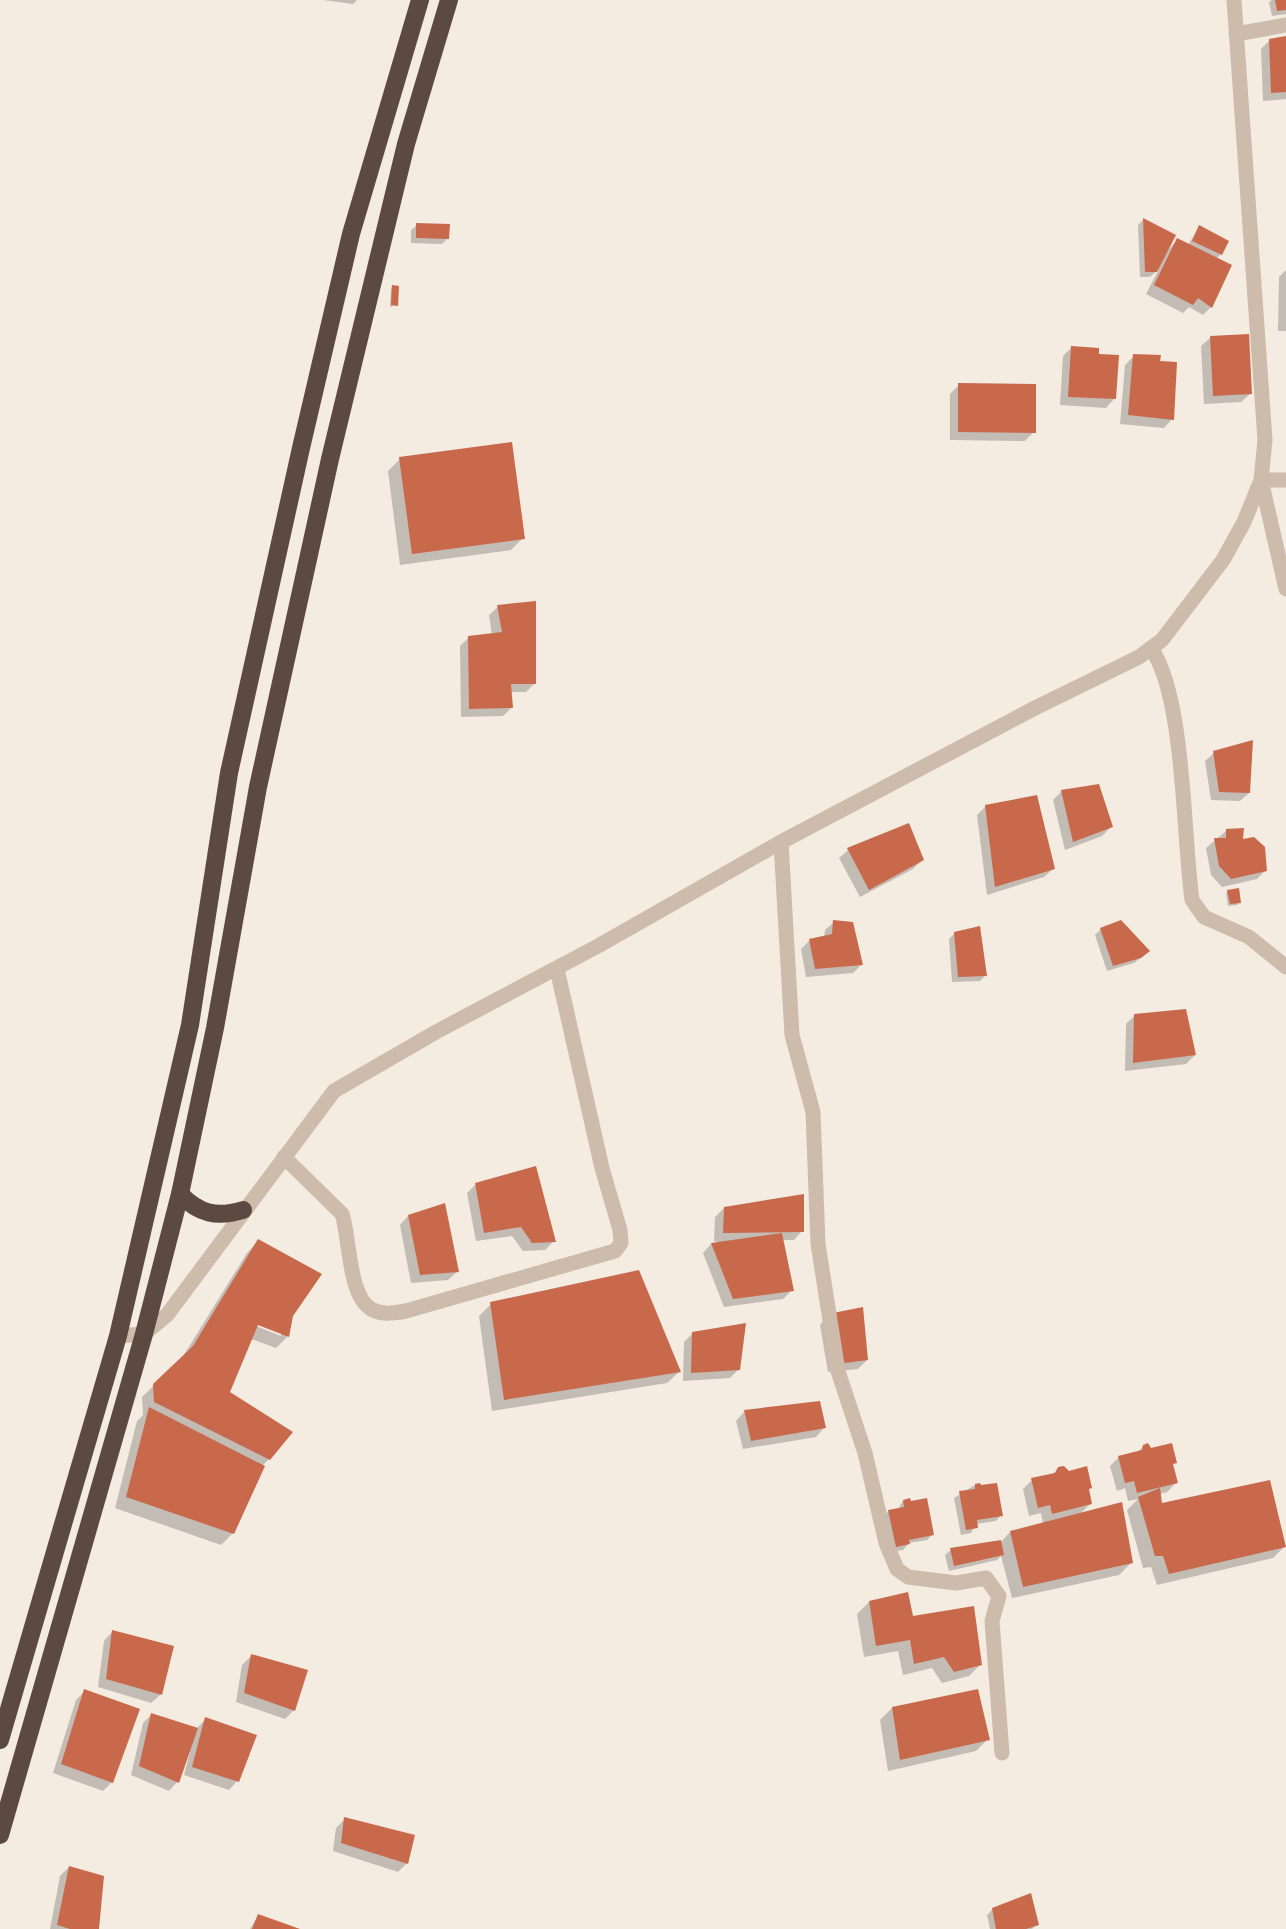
<svg xmlns="http://www.w3.org/2000/svg" width="1286" height="1929" font-family="Montserrat,sans-serif">
<style>
.shadow{fill:#0003;fill-rule:evenodd}
.building{fill:#c8694b}
.lines{fill:none;stroke-linecap:round;stroke-linejoin:round}
.minor{stroke:#cdbbac;stroke-width:15}
.highway{stroke:#5c4a42;stroke-width:18}
</style>
<rect width="100%" height="100%" fill="#f4ebe1"/>
<g class="shadow">
<polygon points="323,0 357,0 353,4"/>
<polygon points="1272,0 1286,0 1286,14 1272,16 1269,2"/>
<polygon points="1286,38 1286,99 1263,101 1261,49 1270,40"/>
<polygon points="1143,220 1167,251 1177,240 1188,245 1199,227 1221,254 1216,259 1211,307 1203,315 1189,307 1183,313 1146,294 1159,269 1150,277 1140,277 1138,225"/>
<polygon points="417,225 448,238 442,244 411,243 411,230"/>
<polygon points="1286,270 1286,331 1278,331 1279,277"/>
<polygon points="393,287 396,305 390,307 391,289"/>
<polygon points="1210,338 1250,394 1241,402 1204,404 1201,346"/>
<polygon points="1072,347 1097,355 1114,399 1106,408 1060,405 1063,356"/>
<polygon points="1134,356 1159,363 1172,419 1164,428 1120,424 1125,365"/>
<polygon points="959,385 1034,432 1025,441 950,440 950,394"/>
<polygon points="400,459 523,538 511,550 400,565 388,471"/>
<polygon points="498,607 535,683 526,692 510,692 512,707 503,716 461,717 460,646 469,637 492,635 489,615"/>
<polygon points="1214,753 1249,793 1240,801 1211,800 1205,761"/>
<polygon points="1062,791 1111,827 1102,836 1065,850 1053,800"/>
<polygon points="986,806 1053,869 1044,877 987,895 977,815"/>
<polygon points="909,825 922,860 913,869 860,897 839,858 848,850"/>
<polygon points="1226,831 1242,841 1266,870 1257,879 1222,887 1211,875 1206,848"/>
<polygon points="1228,891 1240,902 1237,905 1228,906 1226,893"/>
<polygon points="834,922 862,964 853,973 806,977 801,949 810,940 824,938 825,930"/>
<polygon points="1101,929 1143,956 1134,963 1107,971 1095,935"/>
<polygon points="955,933 985,976 980,981 952,982 949,939"/>
<polygon points="1134,1016 1195,1055 1186,1064 1125,1071 1126,1024"/>
<polygon points="476,1184 554,1241 545,1250 523,1251 512,1236 476,1241 467,1193"/>
<polygon points="724,1208 802,1231 794,1240 782,1240 792,1290 783,1299 724,1307 703,1253 711,1244 722,1243 714,1241 715,1217"/>
<polygon points="408,1216 457,1272 448,1280 411,1283 400,1225"/>
<path d="M258,1241L292,1316L288,1336L276,1348L251,1339L228,1393L269,1459L262,1466L233,1533L221,1545L115,1508L137,1421L143,1415L142,1397L182,1358L247,1253ZM252,1321L281,1332V1336L251,1324Z"/>
<polygon points="491,1304 679,1372 667,1383 492,1411 479,1316"/>
<polygon points="828,1316 867,1360 858,1369 828,1372 820,1325"/>
<polygon points="693,1333 739,1369 730,1378 683,1381 684,1342"/>
<polygon points="819,1403 824,1428 816,1437 743,1449 736,1421 744,1412"/>
<polygon points="1144,1446 1175,1463 1172,1466 1176,1483 1167,1492 1159,1494 1161,1505 1285,1546 1273,1558 1157,1585 1151,1567 1143,1568 1127,1510 1138,1499 1128,1501 1125,1488 1117,1491 1110,1466 1119,1457 1137,1452"/>
<polygon points="1059,1468 1087,1491 1090,1504 1080,1514 1131,1563 1119,1575 1012,1598 1001,1556 997,1560 949,1571 945,1555 951,1550 1001,1542 1010,1532 1043,1524 1041,1513 1029,1516 1023,1489 1032,1480 1052,1475"/>
<polygon points="975,1485 1001,1515 996,1521 976,1524 971,1533 961,1535 954,1498"/>
<polygon points="903,1501 933,1534 927,1540 909,1543 903,1550 891,1552 883,1517 889,1511 898,1509"/>
<polygon points="869,1602 912,1617 981,1664 969,1676 942,1683 932,1668 903,1675 898,1651 864,1657 857,1614"/>
<polygon points="112,1632 172,1647 160,1695 151,1703 98,1687 104,1641"/>
<polygon points="251,1656 294,1710 285,1719 236,1702 242,1665"/>
<polygon points="85,1691 112,1782 103,1791 53,1773 76,1700"/>
<polygon points="892,1708 988,1739 976,1751 888,1771 880,1720"/>
<polygon points="152,1714 197,1728 206,1719 237,1781 229,1790 184,1775 190,1752 188,1751 177,1782 169,1791 131,1775 143,1723"/>
<polygon points="345,1819 407,1863 398,1872 333,1851 336,1828"/>
<polygon points="69,1867 97,1929 50,1929 60,1876"/>
<polygon points="993,1909 1037,1924 1032,1929 990,1929 987,1915"/>
<polygon points="258,1916 297,1929 250,1929"/>
</g>
<g class="building">
<polygon points="1275,0 1286,0 1286,10 1277,11"/>
<polygon points="1286,36 1286,92 1271,93 1269,39"/>
<polygon points="1143,218 1176,235 1157,272 1145,272"/>
<polygon points="416,223 450,224 449,239 416,238"/>
<polygon points="1199,225 1229,241 1222,255 1192,241"/>
<polygon points="1177,238 1232,265 1212,308 1198,298 1193,305 1154,285"/>
<polygon points="392,285 399,286 398,306 391,305"/>
<polygon points="1249,334 1252,394 1213,396 1210,336"/>
<polygon points="1071,346 1099,348 1099,354 1119,355 1116,399 1068,397"/>
<polygon points="1133,354 1161,355 1160,361 1177,362 1174,420 1128,415"/>
<polygon points="958,383 1036,384 1036,433 958,432"/>
<polygon points="512,442 525,539 412,554 399,457"/>
<polygon points="536,601 536,684 511,684 513,708 469,709 468,636 502,632 497,605"/>
<polygon points="1253,740 1250,793 1219,792 1213,751"/>
<polygon points="1099,784 1113,827 1073,842 1061,790"/>
<polygon points="1037,795 1055,869 995,887 985,805"/>
<polygon points="909,823 924,860 869,890 847,848"/>
<polygon points="1244,828 1243,839 1254,837 1265,847 1267,871 1231,879 1219,866 1214,838 1226,838 1226,829"/>
<polygon points="1239,888 1241,903 1230,904 1227,890"/>
<polygon points="833,920 853,922 863,965 815,969 809,939 832,934"/>
<polygon points="1121,920 1150,951 1141,958 1113,966 1100,928"/>
<polygon points="980,926 987,976 958,977 954,932"/>
<polygon points="1186,1009 1196,1055 1133,1063 1134,1014"/>
<polygon points="536,1166 556,1242 532,1243 521,1227 484,1233 475,1183"/>
<polygon points="804,1194 804,1232 723,1233 724,1207"/>
<polygon points="445,1203 459,1272 420,1275 408,1215"/>
<polygon points="782,1233 794,1291 733,1299 711,1243"/>
<polygon points="258,1239 322,1274 293,1316 289,1337 258,1325 230,1392 293,1432 270,1460 154,1402 153,1384 193,1346"/>
<polygon points="639,1270 681,1372 504,1400 490,1302"/>
<polygon points="863,1307 868,1360 837,1364 828,1314"/>
<polygon points="746,1323 740,1370 691,1373 692,1332"/>
<polygon points="820,1401 826,1428 751,1441 744,1410"/>
<polygon points="149,1407 265,1466 234,1534 126,1497"/>
<polygon points="1148,1443 1151,1448 1172,1443 1177,1463 1173,1464 1178,1483 1137,1493 1134,1481 1125,1483 1118,1456 1142,1450 1143,1445"/>
<polygon points="1064,1466 1069,1471 1087,1466 1092,1488 1089,1489 1092,1504 1052,1514 1050,1505 1038,1508 1031,1478 1055,1473 1058,1467"/>
<polygon points="1270,1480 1286,1547 1169,1574 1163,1556 1155,1556 1138,1497 1160,1488 1162,1503"/>
<polygon points="980,1483 981,1485 997,1483 1003,1516 977,1520 978,1528 966,1530 959,1491 975,1489 975,1484"/>
<polygon points="910,1498 911,1501 927,1498 934,1535 909,1540 910,1544 896,1547 888,1510 904,1507 903,1500"/>
<polygon points="1122,1502 1133,1563 1023,1587 1010,1531"/>
<polygon points="1001,1540 1004,1555 954,1566 950,1548"/>
<polygon points="908,1592 913,1616 974,1606 982,1665 954,1672 944,1657 914,1664 910,1640 876,1646 869,1601"/>
<polygon points="112,1630 174,1646 162,1695 106,1679"/>
<polygon points="251,1654 308,1670 295,1711 244,1693"/>
<polygon points="84,1689 140,1709 113,1783 61,1764"/>
<polygon points="978,1689 990,1740 900,1760 892,1707"/>
<polygon points="151,1713 198,1728 179,1783 139,1766"/>
<polygon points="205,1717 257,1735 239,1782 192,1767"/>
<polygon points="344,1817 415,1835 408,1864 341,1843"/>
<polygon points="69,1866 104,1876 99,1929 70,1929 57,1925"/>
<polygon points="1031,1893 1039,1925 1026,1929 996,1929 992,1908"/>
<polygon points="258,1914 300,1929 252,1929"/>
</g>
<g class="lines">
<g class="minor">
<polyline points="1236,34 1286,25"/>
<polyline points="1286,480 1261,480 1286,589"/>
<path d="M1151,648C1185,697 1183,836 1192,900L1204,917L1249,937L1286,967"/>
<polyline points="781,842 792,1035 813,1112 818,1244 838,1371 865,1453 886,1543 897,1569 908,1577 956,1583 986,1578 999,1596 992,1621 1002,1753"/>
<path d="M284,1157L342,1214C350,1237 348,1299 373,1310C383,1315 395,1313 406,1311L615,1251L621,1243L620,1230L602,1168L557,969"/>
<polyline points="118,1336 144,1334 167,1315 334,1091 436,1032 598,946 781,842 1037,707 1139,657 1162,640 1223,560 1244,522 1261,480 1265,440 1234,0"/>
</g>
<g class="highway">
<path d="M180,1194C199,1214 217,1218 243,1210"/>
<polyline points="0,1740 118,1336 190,1025 229,773 301,448 351,234 420,0"/>
<polyline points="0,1835 144,1334 180,1194 215,1028 258,787 330,459 406,144 449,0"/>
</g>
</g>
</svg>
